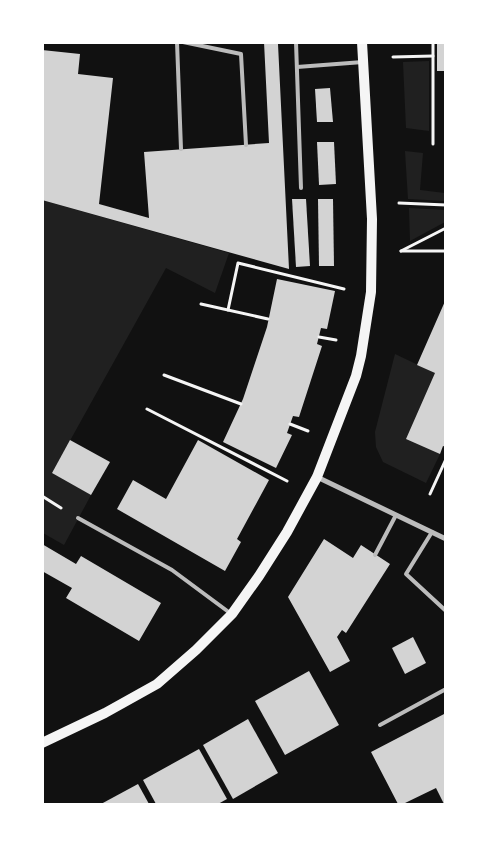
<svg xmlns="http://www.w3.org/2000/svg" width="488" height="847" font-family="Barlow,sans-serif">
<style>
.green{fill:#202020}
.building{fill:#d3d3d3}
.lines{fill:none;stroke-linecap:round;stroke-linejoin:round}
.path{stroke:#f5f5f5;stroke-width:3}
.service{stroke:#bcbcbc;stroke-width:4}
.minor{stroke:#bcbcbc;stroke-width:5}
.secondary{stroke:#f5f5f5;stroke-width:10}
</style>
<rect width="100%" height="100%" fill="#111"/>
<g class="green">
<polygon points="429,61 429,131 406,128 403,62"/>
<polygon points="405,151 423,153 420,190 445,193 445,201 408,199"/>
<polygon points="42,200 229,253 215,293 166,268 52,473 91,495 64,545 43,533"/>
<polygon points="409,208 445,210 445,222 410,241"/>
<polygon points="395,354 435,373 440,454 426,483 383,462 376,447 375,432"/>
</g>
<g class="building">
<polygon points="264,42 285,42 285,44 278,44 289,269 42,200 42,50 80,54 78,74 113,78 99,204 149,218 144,152 269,143"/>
<rect x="437" y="42" width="9" height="29"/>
<polygon points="330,88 333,122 317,122 315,89"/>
<polygon points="317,142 334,142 336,184 319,185"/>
<polygon points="292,199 306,199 310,266 296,267"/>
<polygon points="318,199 333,199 334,266 319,266"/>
<polygon points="277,279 335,291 327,329 321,328 317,344 322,346 299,417 293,416 287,433 292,435 276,468 223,442 243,399 267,327"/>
<polygon points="446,299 446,447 443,446 440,454 406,439 435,373 417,365"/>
<polygon points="70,440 110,462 91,495 52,473"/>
<polygon points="198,440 269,480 237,539 241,542 225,571 117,509 133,480 166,499"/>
<polygon points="324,539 353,558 361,545 390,564 346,633 342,630 337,637 350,661 330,672 288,597"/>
<polygon points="42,544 76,564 81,556 161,603 139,641 66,598 72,588 42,571"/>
<polygon points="413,637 426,663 405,674 392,648"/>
<polygon points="309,671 339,725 285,755 255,701"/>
<polygon points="446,713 446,804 444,804 436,788 403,804 398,804 371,752"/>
<polygon points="248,719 278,773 233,799 203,745"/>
<polygon points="199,749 227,799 218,804 156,804 143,780"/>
<polygon points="138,784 149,804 101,804"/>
</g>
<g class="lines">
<g class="path">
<polyline points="393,57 433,56"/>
<polyline points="433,144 433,42"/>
<polyline points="399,203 446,205"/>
<polyline points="401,251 446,228"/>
<polyline points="401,251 446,251"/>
<polyline points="201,304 268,319"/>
<polyline points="228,310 238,263 344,289"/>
<polyline points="319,337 336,340"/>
<polyline points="164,375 241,404"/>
<polyline points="147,409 287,481"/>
<polyline points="290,424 308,431"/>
<polyline points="430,494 446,459"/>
<polyline points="42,496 61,508"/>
</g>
<g class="service">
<polyline points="177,42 181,149"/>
<polyline points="183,42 241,54 246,145"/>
<polyline points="296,42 301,188"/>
<polyline points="297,67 363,62"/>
<polyline points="78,518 172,570 230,613"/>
<polyline points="432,532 406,574 446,611"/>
<polyline points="375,555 396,515"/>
<polyline points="380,725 446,689"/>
</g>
<polyline class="minor" points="317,477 446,539"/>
<polyline class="secondary" points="42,743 105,713 157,684 196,650 232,614 259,576 287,532 317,477 356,376 361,356 371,292 372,219 362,42"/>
</g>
<rect width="488" height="847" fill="none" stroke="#ffffff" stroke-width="88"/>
</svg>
